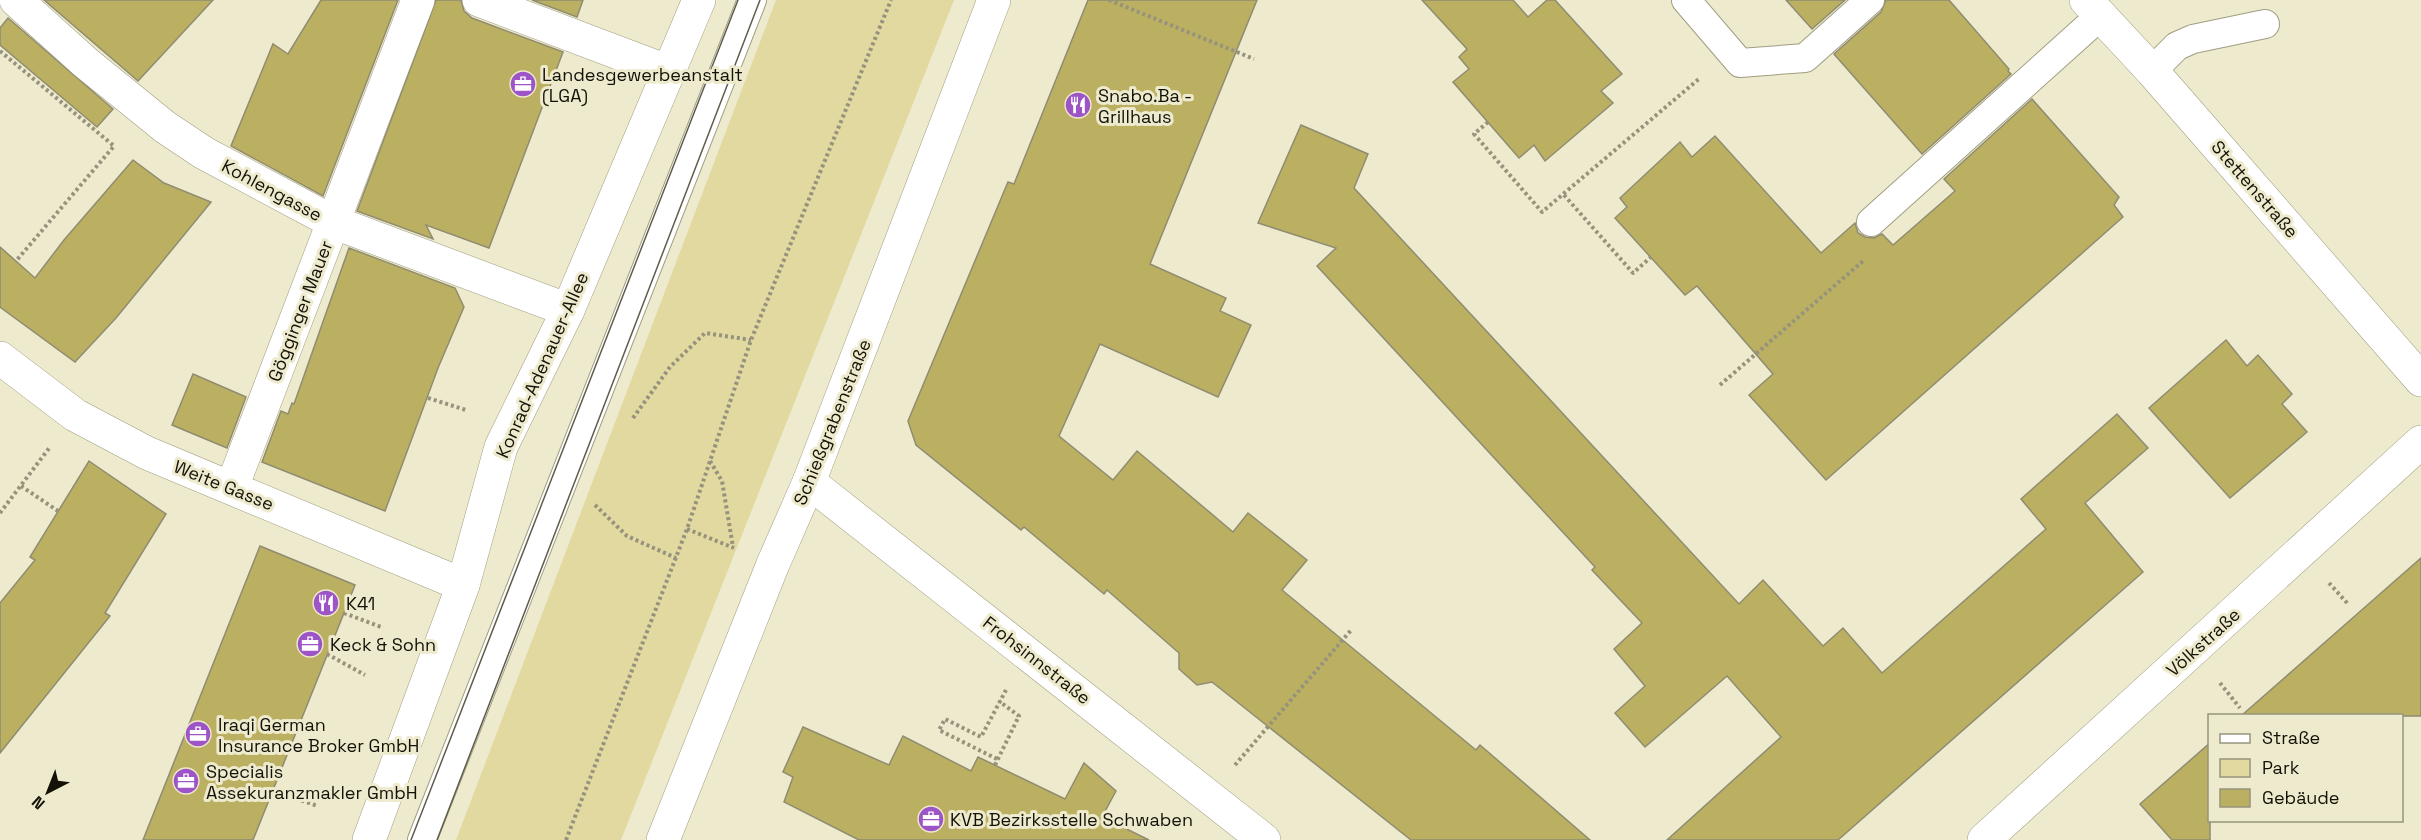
<svg xmlns="http://www.w3.org/2000/svg" width="2421" height="840" font-family="'Space Grotesk',sans-serif">
<style>
.green{fill:#e1d9a0}
.building{fill:#bbb062;stroke:#8f8c71;stroke-width:1.5}
.lines{fill:none;stroke-linecap:round;stroke-linejoin:round}
.lane-casing{stroke:#a09d81;stroke-width:30}
.street-casing{stroke:#a09d81;stroke-width:34}
.secondary-casing{stroke:#a09d81;stroke-width:34}
.path{stroke:#96927d;stroke-width:4;stroke-dasharray:3 3;stroke-linecap:butt}
.lane{stroke:#fff;stroke-width:28}
.street{stroke:#fff;stroke-width:33}
.secondary{stroke:#fff;stroke-width:33}
.tram{stroke:#605d4d;stroke-width:1.5}
.labels{text-anchor:middle;dominant-baseline:central;stroke-width:6;stroke-linejoin:round;paint-order:stroke}
.poi-label{font-size:18px;fill:#141208;stroke:#eeeacd;text-anchor:start}
.street-label{font-size:18px;fill:#141208;stroke:#eeeacd}
</style>
<rect width="100%" height="100%" fill="#eeeacd"/>
<polygon class="green" points="776,0 954,0 621,840 456,840"/>
<g class="building">
<polygon points="44,0 213,0 138,81"/>
<polygon points="321,0 398,0 323,196 231,146 273,44 288,54"/>
<polygon points="436,0 461,0 464,11 472,18 563,52 489,248 426,225 433,239 357,211"/>
<polygon points="532,0 583,0 577,17"/>
<polygon points="1088,0 1257,0 1150,264 1226,298 1220,311 1251,325 1218,397 1100,344 1059,436 1113,480 1137,451 1233,532 1248,513 1307,560 1282,590 1476,750 1480,745 1590,840 1411,840 1212,682 1197,685 1179,669 1179,653 1107,590 1104,594 1024,527 1021,530 916,445 908,421 1008,182 1014,184"/>
<polygon points="1422,0 1513,0 1528,17 1547,0 1555,0 1622,74 1601,91 1613,103 1545,161 1534,145 1519,158 1453,82 1469,69 1459,57 1467,49"/>
<polygon points="1786,0 1845,0 1812,29"/>
<polygon points="1886,0 1949,0 2009,69 2008,71 2011,74 1922,154 1834,54 1881,12"/>
<polygon points="8,18 113,109 97,127 0,45 0,28"/>
<polygon points="2032,99 2119,197 2114,205 2123,217 1826,480 1749,395 1773,374 1697,286 1685,295 1615,218 1627,207 1620,198 1680,142 1692,157 1715,136 1821,253 1855,223 1858,233 1865,237 1874,238 1882,234 1893,245 1955,191 1944,179"/>
<polygon points="1301,125 1368,154 1354,188 1739,604 1763,580 1823,646 1843,628 1882,673 2046,529 2021,499 2117,414 2148,448 2085,503 2143,572 1838,840 1667,840 1781,737 1727,676 1645,747 1615,713 1645,686 1614,649 1642,623 1592,570 1595,567 1317,266 1336,248 1258,223"/>
<polygon points="133,160 164,183 211,202 116,318 75,362 0,307 0,247 35,278 64,240"/>
<polygon points="349,248 455,288 464,307 438,368 385,511 262,462 281,411 288,414 292,403 294,404"/>
<polygon points="2226,340 2247,366 2258,355 2292,394 2282,404 2307,432 2230,498 2149,408"/>
<polygon points="193,374 246,397 227,448 172,425"/>
<polygon points="89,461 166,514 105,613 110,616 0,753 0,603 35,560 30,557"/>
<polygon points="260,546 355,585 344,613 253,840 143,840"/>
<polygon points="2421,558 2421,716 2241,716 2356,615"/>
<polygon points="803,727 889,765 903,736 971,771 978,757 1065,799 1084,763 1116,791 1102,817 1149,840 859,840 784,802 793,777 783,772"/>
<polygon points="2210,743 2210,840 2172,840 2140,804"/>
</g>
<g class="lines">
<defs>
<g id="lane">
<polyline points="1686,0 1740,63 1805,58 1870,0"/>
<polyline points="2152,71 2177,46 2193,39 2265,24"/>
<polyline points="1871,222 2100,16"/>
<polyline points="422,840 752,0"/>
</g>
<g id="street">
<polyline points="16,0 86,63 165,127 204,153 333,222 568,310"/>
<polyline points="479,0 669,72"/>
<polyline points="0,358 75,415 147,453 463,585"/>
<polyline points="809,482 1264,840"/>
<polyline points="232,487 418,0"/>
<polyline points="369,840 463,585 501,447 568,310 699,0"/>
<polyline points="1984,840 2421,442"/>
</g>
<g id="secondary">
<polyline points="2086,0 2152,71 2421,380"/>
<polyline points="663,840 773,564 809,482 994,0"/>
</g>
</defs>
<use href="#lane" class="lane-casing"/>
<use href="#street" class="street-casing"/>
<use href="#secondary" class="secondary-casing"/>
<g class="path">
<polyline points="1109,0 1254,59"/>
<polyline points="0,51 114,146 16,261"/>
<polyline points="1488,122 1474,134 1542,212 1700,78"/>
<polyline points="1564,195 1633,273 1651,257"/>
<polyline points="1720,385 1863,261"/>
<polyline points="428,398 466,410"/>
<polyline points="633,418 670,367 705,333 751,340"/>
<polyline points="710,461 722,481 733,547"/>
<polyline points="21,486 58,511"/>
<polyline points="595,505 627,536 676,558"/>
<polyline points="0,513 50,447"/>
<polyline points="687,529 734,548"/>
<polyline points="2329,583 2349,605"/>
<polyline points="344,613 381,627"/>
<polyline points="327,654 365,675"/>
<polyline points="2220,683 2240,708"/>
<polyline points="997,759 939,730 945,719 981,737 1006,690"/>
<polyline points="995,765 1019,716 999,701"/>
<polyline points="1235,765 1352,629"/>
<polyline points="273,791 318,806"/>
<polyline points="566,840 687,529 751,340 891,0"/>
</g>
<use href="#lane" class="lane"/>
<use href="#street" class="street"/>
<use href="#secondary" class="secondary"/>
<g class="tram">
<polyline points="411,840 738,0"/>
<polyline points="437,840 760,0"/>
</g>
</g>
<defs>
<symbol id="office-disc" viewBox="-11 -11 22 22"><circle r="9.5" fill="#9c54c7" stroke="#eeeacd"/><path d="M-6-3h4V-5.5h4V-3h4V5H-6ZM-1-4.5V-3h2v-1.5ZM-6 0V1H6V0Z" fill="#fff"/></symbol>
<symbol id="restaurant-disc" viewBox="-11 -11 22 22"><circle r="9.5" fill="#9c54c7" stroke="#eeeacd"/><path d="M-5-6h1v4h1v-4h1v4h1v-4h1v5L-1.5 .5V6h-2V.5L-5-1ZM5-6V6H3V1.5H1.5Q1.5-4 5-6Z" fill="#fff"/></symbol>
</defs>
<g fill-rule="evenodd">
<use href="#office-disc" x="508" y="69" width="30" height="30"/>
<use href="#restaurant-disc" x="1063" y="90" width="30" height="30"/>
<use href="#restaurant-disc" x="311" y="588" width="30" height="30"/>
<use href="#office-disc" x="295" y="629" width="30" height="30"/>
<use href="#office-disc" x="183" y="719" width="30" height="30"/>
<use href="#office-disc" x="171" y="766" width="30" height="30"/>
<use href="#office-disc" x="916" y="804" width="30" height="30"/>
</g>
<g class="labels">
<g class="poi-label">
<text x="542" y="74">Landesgewerbeanstalt<tspan x="542" dy="21">(LGA)</tspan></text>
<text x="1098" y="95">Snabo.Ba -<tspan x="1098" dy="21">Grillhaus</tspan></text>
<text x="346" y="603">K41</text>
<text x="330" y="644">Keck &amp; Sohn</text>
<text x="218" y="724">Iraqi German<tspan x="218" dy="21">Insurance Broker GmbH</tspan></text>
<text x="206" y="771">Specialis<tspan x="206" dy="21">Assekuranzmakler GmbH</tspan></text>
<text x="950" y="819">KVB Bezirksstelle Schwaben</text>
</g>
<g class="street-label">
<text transform="translate(2255 189) rotate(49)">Stettenstraße</text>
<text transform="translate(272 190) rotate(28)">Kohlengasse</text>
<text transform="translate(300 311) rotate(-69)">Gögginger Mauer</text>
<text transform="translate(542 365) rotate(-66)">Konrad-Adenauer-Allee</text>
<text transform="translate(832 422) rotate(-68)">Schießgrabenstraße</text>
<text transform="translate(224 485) rotate(22)">Weite Gasse</text>
<text transform="translate(2203 642) rotate(-42)">Völkstraße</text>
<text transform="translate(1037 660) rotate(38)">Frohsinnstraße</text>
</g>
</g>
<rect x="2208" y="714" width="195" height="108" fill="#eeeacd" stroke="#97947e" stroke-width="1.5"/>
<rect x="2220" y="734" width="30" height="9" fill="#ffffff" stroke="#97947e" stroke-width="1.5"/>
<text x="2262" y="744" font-size="18" fill="#141208">Straße</text>
<rect x="2220" y="759" width="30" height="18" fill="#e1d9a0" stroke="#97947e" stroke-width="1.5"/>
<text x="2262" y="774" font-size="18" fill="#141208">Park</text>
<rect x="2220" y="789" width="30" height="18" fill="#bbb062" stroke="#97947e" stroke-width="1.5"/>
<text x="2262" y="804" font-size="18" fill="#141208">Gebäude</text>
<g transform="translate(48 792) rotate(222)" stroke="#eeeacd" stroke-width="4.5" paint-order="stroke">
<path d="M0-4.5L10 22L0 15L-10 22Z" fill="#141208"/>
<text y="-9" font-size="16" font-weight="bold" text-anchor="middle" fill="#141208">N</text>
</g>
</svg>
